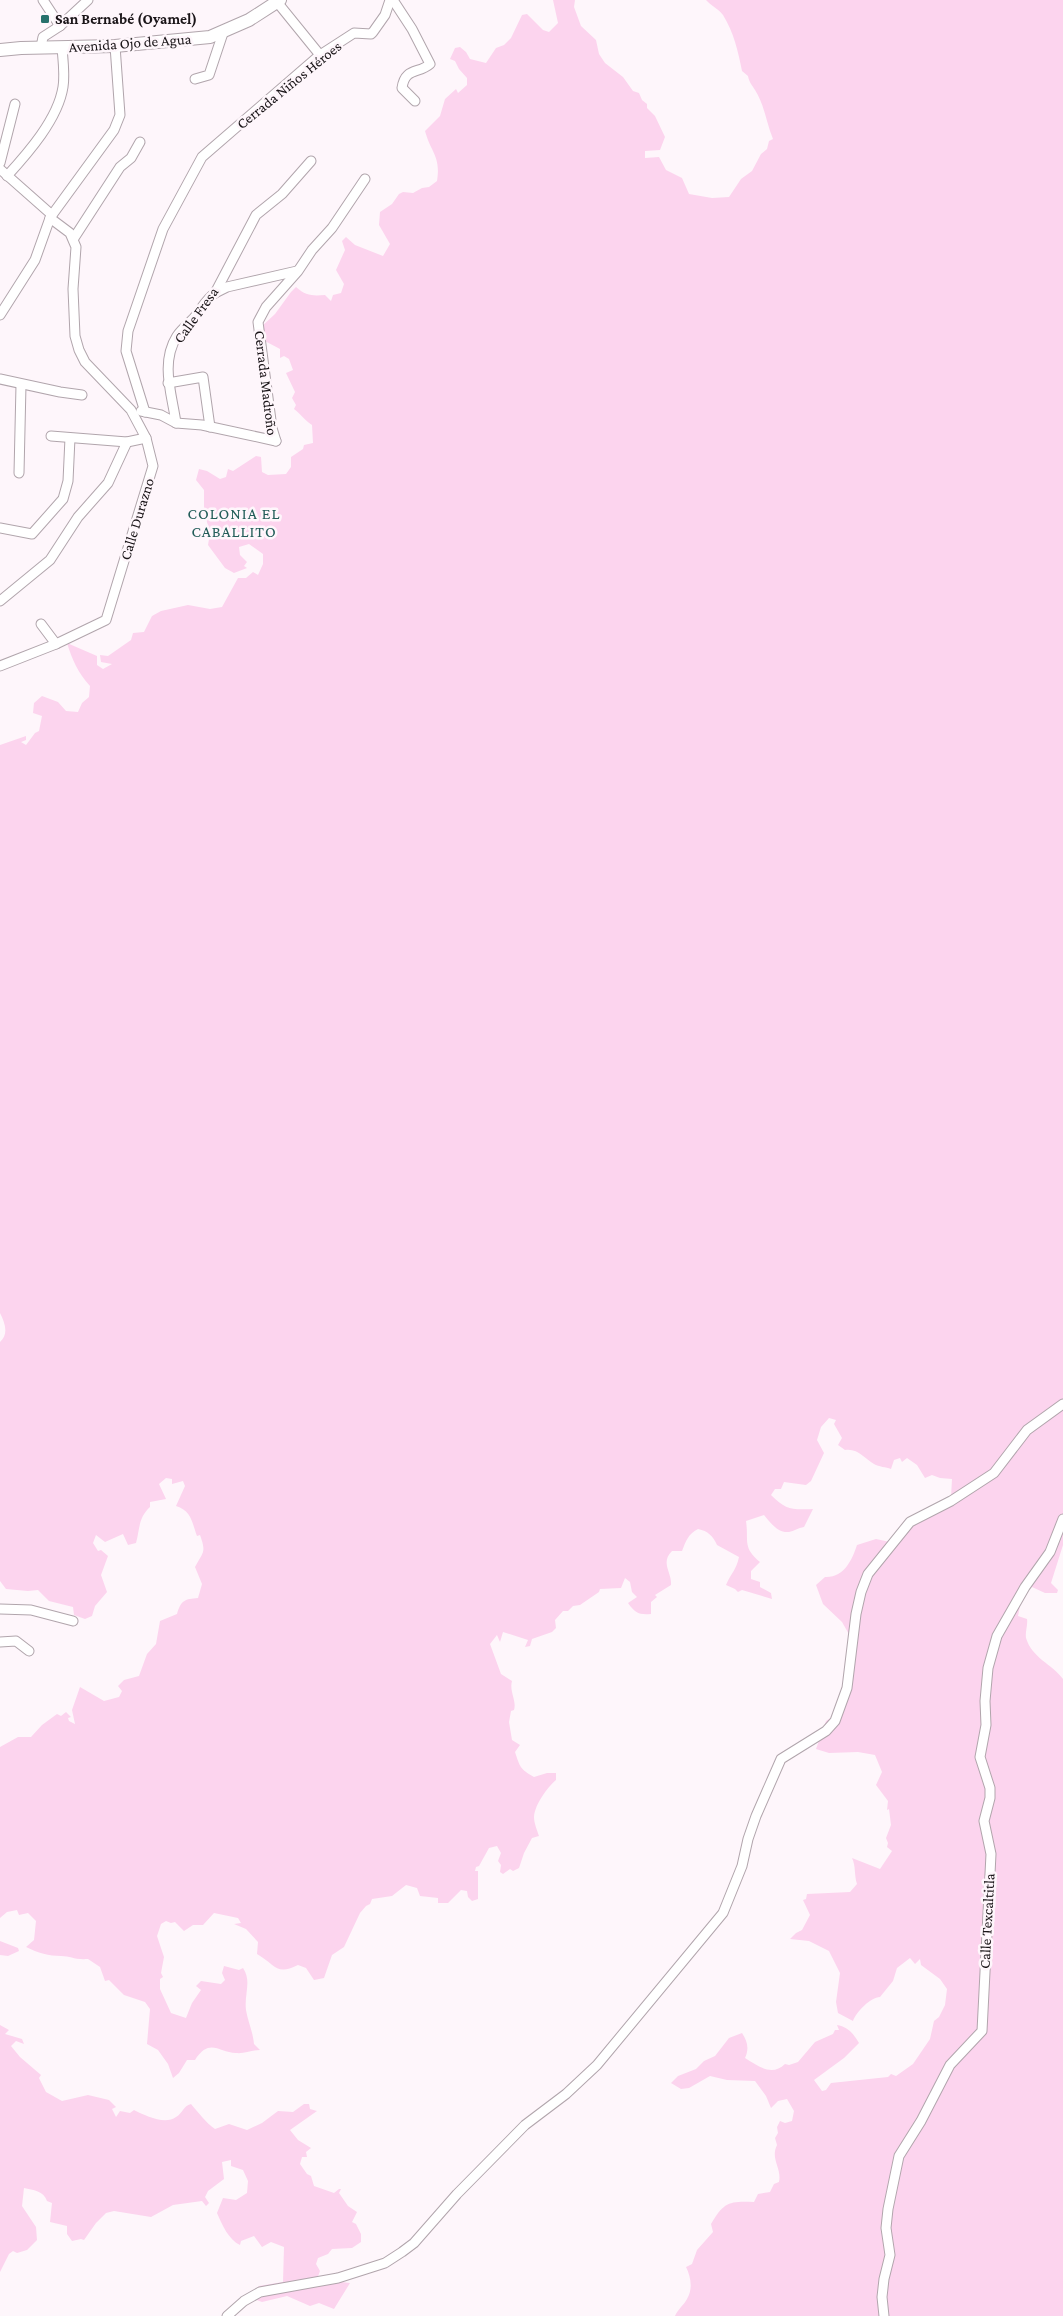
<svg xmlns="http://www.w3.org/2000/svg" width="1063" height="2316" font-family="'Crimson Pro',serif">
<style>
.green{fill:#fcd4ee}
.lines{fill:none;stroke-linecap:round;stroke-linejoin:round}
.street-casing{stroke:#b1a5ac;stroke-width:11}
.secondary-casing{stroke:#b1a5ac;stroke-width:14}
.street{stroke:#fff;stroke-width:9}
.secondary{stroke:#fff;stroke-width:12}
.poi-dot{fill:#27716c;stroke:#fef6fb;stroke-width:2}
.labels{text-anchor:middle;dominant-baseline:central;stroke-width:5;stroke-linejoin:round;paint-order:stroke}
.poi-label{font-size:15px;font-weight:bold;fill:#1a1518;stroke:#fef6fb;text-anchor:start}
.street-label{font-size:15px;fill:#1a1518;stroke:#fef6fb}
.neighbourhood-label{font-size:16px;letter-spacing:1px;fill:#235d59;stroke:#fef6fb}
</style>
<rect width="100%" height="100%" fill="#fef6fb"/>
<g class="green">
<path d="M553,0H575L574,7L581,26L596,40L599,54L605,63L623,77L633,91L639,93L642,100L647,104V108L655,116L665,137L660,150L645,151V158L659,157L666,170L682,178L689,194L712,198L729,197L741,179L752,171L761,154L767,149L769,141L773,139C766,122 765,106 755,90C752,85 749,82 748,76L742,71C738,51 734,33 723,15C719,9 711,6 706,0H1063V1545L1051,1583L1058,1590L1057,1593H1045L1032,1587L1023,1591L1018,1616L1027,1619C1028,1625 1025,1632 1026,1638C1032,1658 1052,1664 1063,1679V2316H675C678,2309 683,2306 687,2299C693,2289 691,2277 686,2267L692,2264L697,2250L713,2232L711,2224C724,2202 729,2201 754,2202L758,2194L770,2192L774,2184L779,2182C782,2168 770,2159 777,2145L775,2138L778,2133L777,2127L780,2121L785,2123L792,2121L794,2111L787,2099L778,2101L771,2108L766,2096L755,2081L727,2080L710,2076L689,2088L681,2089L671,2083L678,2076L696,2069L704,2061L715,2056L729,2038L742,2033C748,2042 749,2049 745,2058C758,2066 772,2077 785,2064L789,2065L798,2062L815,2042L833,2034L835,2030H839L837,2025C848,2027 853,2033 859,2043L844,2058L814,2080L822,2091L826,2090L831,2083L888,2077L891,2074L896,2076L913,2064L930,2039L934,2021L939,2017L945,2005L947,1989L940,1979L921,1965L920,1959L915,1964L910,1958L897,1968L893,1981L880,1997C871,1997 856,2012 853,2021L838,2013L836,2002L840,1973L829,1951L809,1941L790,1939L796,1933L802,1930L810,1915L803,1900L806,1899L807,1894L850,1892L857,1884C854,1875 856,1866 852,1858L880,1869L892,1851L887,1847L888,1843L886,1838L891,1825L889,1809L887,1810L888,1801L876,1785L882,1772L875,1755L858,1752L829,1753L816,1749L826,1721L835,1715L851,1651L850,1636L842,1622L823,1604L816,1585L825,1577C844,1578 852,1560 857,1545L876,1539L890,1542L942,1501L951,1497L952,1479L940,1478L932,1475L925,1478L917,1465L907,1458L902,1462L900,1458L894,1460L891,1469C886,1467 879,1467 874,1464C865,1459 858,1448 845,1450L838,1445L842,1438L834,1424L836,1420L829,1418L821,1427L817,1440L824,1453L811,1481L806,1485L784,1482L781,1489H775L771,1495C786,1510 792,1510 813,1509L804,1527C798,1528 794,1531 789,1532C777,1533 770,1522 764,1515L746,1521C749,1541 742,1547 760,1562L751,1571V1579L760,1582V1587L771,1593L772,1599L742,1590L738,1592L735,1589L726,1585C731,1573 736,1571 739,1557L717,1545C713,1536 708,1531 698,1529C688,1534 686,1541 682,1551H672C660,1563 672,1572 671,1585L655,1595L657,1597L651,1602V1614C639,1615 635,1613 628,1603L637,1597L632,1592L630,1582L625,1578L621,1588L600,1589L599,1592L580,1605L573,1606L568,1611H563L555,1620L556,1628L552,1632L532,1639L530,1646L525,1647L528,1640L503,1632L500,1642L497,1635L490,1644L501,1674L512,1681C509,1691 517,1701 514,1710L511,1711L509,1722L512,1740L520,1745L515,1752C520,1767 520,1769 534,1777L547,1773H556V1780C547,1788 535,1804 534,1817C534,1823 537,1830 539,1836L532,1838L524,1853L519,1868L513,1871L510,1869L503,1874L500,1872L501,1865L498,1861L501,1853L497,1846L489,1848L479,1866L476,1867L475,1871H478V1899L472,1901L468,1897L467,1891L461,1890L448,1903H438V1898L420,1896L417,1888L406,1885L392,1896L372,1899L370,1904L366,1906L360,1913L344,1947L332,1955L324,1978L314,1980L306,1968L298,1965C276,1976 276,1965 257,1954L258,1942L246,1929L234,1924L241,1923L238,1918L214,1913L203,1925H193L184,1931L175,1922L171,1923L166,1921L161,1924L157,1936L164,1957L161,1973L163,1977L160,1979V1989L171,2013L186,2018L192,2003L201,1990L196,1986L201,1981L221,1984L225,1980L222,1973L224,1966L239,1970L243,1968C252,1981 244,1994 246,2010C248,2022 253,2032 254,2044L260,2050C252,2050 244,2054 236,2053C219,2053 210,2037 195,2060H187L179,2073L173,2078L168,2064L158,2050L147,2044L150,2009L145,2002L124,1995L109,1980L105,1981L100,1967L88,1959C74,1960 71,1956 61,1956C49,1956 38,1953 26,1947L34,1940L36,1921L28,1913L19,1915L17,1910L7,1912L0,1918V1747L18,1737H31L42,1725L57,1714L61,1716L66,1712L71,1717L68,1718L69,1721L75,1724L72,1710L80,1687L104,1701L119,1697L122,1691L118,1686L124,1680L139,1676L147,1654L156,1644L160,1621L177,1614C181,1600 185,1599 198,1598L202,1584L195,1567C204,1551 206,1552 200,1535L197,1536C192,1523 192,1511 176,1506L185,1486L183,1481L172,1484V1479L166,1478L159,1484L166,1499L150,1502V1507C138,1518 140,1529 136,1543L128,1545L123,1534L105,1542L96,1535L93,1543L98,1551L101,1550L108,1556L101,1575L107,1592L95,1606L92,1616L85,1619L74,1615L73,1607L49,1601L38,1590L28,1591L6,1589L0,1581V1342C9,1334 5,1323 0,1313V745L26,736V740L21,742L26,745L35,733L39,731L42,716L33,713L34,703L42,696L58,702L66,711L78,712L82,703L89,697L90,686C78,673 72,659 67,643L97,656V665L103,669L112,664L101,662L100,655L108,656L131,640L133,633L144,632L152,616L161,611L188,605L210,609L222,607L238,578H246L253,572L258,575L263,564V554L249,544L239,547L240,555L247,562L244,566L247,568L234,573L225,568L208,545L210,533L204,511V490L196,480L199,469L207,471L220,479L226,477L228,469L233,471L256,456L261,457L262,472L268,475L286,474L291,467V457L303,449L304,445L313,443L312,425C304,420 301,414 294,409L296,405L292,398L295,392L286,373L293,370L289,359L284,356L280,358V349L263,340L261,327L275,314L291,292L296,287C306,296 313,296 325,295L331,301L333,295L341,293L344,284L336,270L345,250L342,241L346,237L355,245L383,256L390,244L379,225L380,212L392,204L399,194L403,192L413,193L422,188L429,187L437,181C441,156 431,153 425,131L440,116L445,99L456,89L458,93L467,85V78L459,69L455,61L450,59L455,48L460,47L466,52L470,59L486,63L496,48L504,45L511,38L522,15L527,14L543,30L549,32L558,23Z"/>
<polygon points="0,1941 18,1948 19,1951 8,1956 0,1955"/>
<path d="M0,2025L9,2030L5,2034L22,2039L24,2044L16,2041L11,2046L20,2057L41,2075L39,2078L46,2092L62,2101L88,2095L109,2100L116,2107L112,2109L116,2117L120,2111L130,2113L134,2110C146,2116 165,2125 176,2117C183,2113 183,2106 191,2104C198,2112 206,2123 215,2129L229,2124L247,2130L262,2123L278,2111L293,2112L304,2104H309L310,2109L317,2111L290,2130L298,2140L311,2148L306,2152L307,2157H302L300,2164L307,2174L311,2176L314,2186L334,2193L339,2189H341L339,2193L348,2206L357,2212L352,2222L356,2224L361,2234V2242L352,2248L332,2249L328,2254L318,2258L316,2264L320,2271L317,2279L350,2283L334,2309L319,2303L310,2306L287,2296L262,2302L249,2297L259,2286L283,2282L284,2247L271,2242L262,2247L254,2236L241,2241L240,2245C229,2240 222,2225 217,2213L223,2198L236,2200L247,2193L248,2181L243,2170L231,2166V2160L222,2162L224,2179L208,2191L205,2197L209,2203L206,2206L202,2201L173,2205L151,2217L114,2211L106,2213L96,2223L84,2240L81,2239L72,2241L67,2234V2226L50,2222L52,2203L47,2201C44,2191 33,2190 24,2188L22,2206L36,2227L37,2240L27,2250L17,2253L13,2251L9,2254L0,2272Z"/>
</g>
<g class="lines">
<defs>
<g id="street">
<polyline points="43,0 60,26"/>
<path d="M393,0L412,29L430,64C419,74 405,67 402,88L415,101"/>
<polyline points="277,2 320,55"/>
<polyline points="41,47 43,37 60,26 88,0"/>
<polyline points="195,79 209,75 223,33"/>
<polyline points="0,163 15,104"/>
<polyline points="0,169 52,215 50,218 70,233 76,247 73,289 75,336 79,350 85,362 131,410 146,438 153,466 106,620 56,644 0,666"/>
<path d="M7,176C28,153 58,119 63,87C65,75 63,60 62,48"/>
<polyline points="52,215 114,130 120,115 115,46"/>
<polyline points="74,238 120,167 131,158 140,142"/>
<polyline points="215,293 227,287 297,271"/>
<polyline points="0,315 35,260 50,218"/>
<polyline points="0,379 60,392 82,395"/>
<polyline points="168,383 203,377 210,427"/>
<polyline points="141,411 161,415 176,423 202,425 276,441"/>
<polyline points="145,412 126,351 128,331 163,229 202,157 320,55 354,33 371,34 373,32 385,15 390,0"/>
<path d="M176,423C172,394 160,363 177,336C181,330 188,324 193,319C201,310 205,300 215,293L256,215L282,194L311,161"/>
<polyline points="51,436 127,442 146,438"/>
<polyline points="276,441 272,428 258,322 266,307 298,271 312,250 332,228 365,179"/>
<polyline points="19,473 21,385"/>
<polyline points="0,528 32,534 63,499 68,481 70,438"/>
<polyline points="0,601 50,560 78,517 108,483 127,442"/>
<polyline points="41,624 56,644"/>
<polyline points="0,1609 31,1610 73,1621"/>
<polyline points="0,1642 16,1641 29,1651"/>
<polyline points="227,2316 244,2301 260,2292 338,2278 385,2263 402,2252 414,2243 457,2194 525,2125 566,2094 597,2065 723,1913 742,1866 748,1839 756,1816 781,1759 826,1731 835,1721 847,1688 856,1614 861,1592 868,1574 910,1522 951,1501 994,1473 1027,1430 1063,1404"/>
<polyline points="884,2316 882,2297 884,2279 890,2255 886,2228 888,2209 899,2156 921,2121 950,2065 982,2031 991,1854 984,1821 990,1798 990,1788 980,1757 986,1725 985,1701 988,1668 997,1636 1025,1587 1050,1552 1063,1519"/>
</g>
<polyline id="secondary" points="0,50 21,48 115,46 210,37 249,20 280,0"/>
</defs>
<use href="#street" class="street-casing"/>
<use href="#secondary" class="secondary-casing"/>
<use href="#street" class="street"/>
<use href="#secondary" class="secondary"/>
</g>
<rect class="poi-dot" x="40" y="14" width="10" height="10" rx="2.5"/>
<g class="labels">
<g class="poi-label">
<text x="55" y="19">San Bernabé (Oyamel)</text>
</g>
<g class="street-label">
<text transform="translate(130 43) rotate(-4)">Avenida Ojo de Agua</text>
<text transform="translate(289 85) rotate(-39)">Cerrada Niños Héroes</text>
<text transform="translate(196 315) rotate(-54)">Calle Fresa</text>
<text transform="translate(266 383) rotate(83)">Cerrada Madroño</text>
<text transform="translate(137 519) rotate(-73)">Calle Durazno</text>
<text transform="translate(987 1921) rotate(-87)">Calle Texcaltitla</text>
</g>
<g class="neighbourhood-label">
<text x="234" y="513">COLONIA EL<tspan x="234" dy="18">CABALLITO</tspan></text>
</g>
</g>
</svg>
